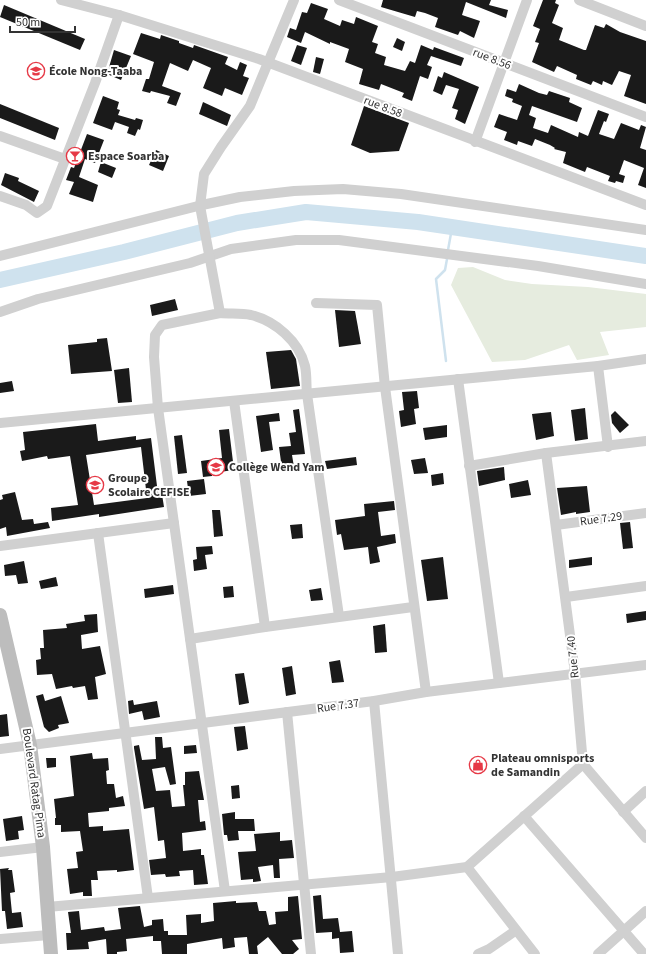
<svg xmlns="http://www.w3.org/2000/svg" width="646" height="954" font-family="'Source Sans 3',sans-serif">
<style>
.green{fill:#e6ecdf}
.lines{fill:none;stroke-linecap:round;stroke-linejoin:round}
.stream{stroke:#cfe2ee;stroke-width:2.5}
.river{stroke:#cfe2ee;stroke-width:16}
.building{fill:#1a1a1a;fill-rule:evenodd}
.street{stroke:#d0d0d0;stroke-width:10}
.secondary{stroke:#bdbdbd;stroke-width:14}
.labels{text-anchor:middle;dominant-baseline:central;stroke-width:4;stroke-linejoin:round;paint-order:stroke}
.street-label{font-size:12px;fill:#333;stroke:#fff}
.poi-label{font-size:12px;font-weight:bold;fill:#333;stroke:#fff;text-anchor:start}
</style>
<rect width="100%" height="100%" fill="#fff"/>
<polygon class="green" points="473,267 505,280 532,284 588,287 646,294 646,327 600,332 609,355 577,360 569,345 525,360 492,362 451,285 458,268"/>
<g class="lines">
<g class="stream">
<polyline points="448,250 452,228"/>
<polyline points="446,361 436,279 445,270 447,259"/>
</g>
<polyline class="river" points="0,280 124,252 237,223 306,212 418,222 646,256"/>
</g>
<g class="building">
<polygon points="383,0 491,0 489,5 508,10 506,18 466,2 462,15 480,21 474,38 460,31 458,35 435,27 438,18 425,13 417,11 415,17 381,7"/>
<polygon points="543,0 556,0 555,3 559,5 552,23 563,28 559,40 584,50 586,50 595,25 604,28 606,24 620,32 646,41 646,104 624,96 631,75 619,71 612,85 603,81 602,85 593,81 591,85 576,79 577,75 557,66 554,72 532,62 539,43 535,42 540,29 533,26"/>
<polygon points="311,3 328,9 324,19 340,26 342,20 354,24 356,17 378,26 372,42 378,44 375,53 386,57 384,65 405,71 410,61 415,63 421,45 433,50 434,47 464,58 461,66 431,56 427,65 432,67 428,79 420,76 412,101 402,97 404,93 381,84 379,90 359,84 363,69 345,62 349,49 330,42 330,44 305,32 301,43 287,37 290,28 296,30 302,12 307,13"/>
<polygon points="4,5 85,39 80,50 0,17"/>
<polygon points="141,33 160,39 161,35 179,41 179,43 193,48 194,45 228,57 225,64 237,70 240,62 247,65 243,76 249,78 242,95 225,88 222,96 203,88 211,68 193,60 188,71 170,63 162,86 181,93 176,106 167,103 170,96 151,91 150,93 142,91 146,79 149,79 154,62 133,54"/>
<polygon points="397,38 405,42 402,51 393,47"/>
<polygon points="297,45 307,48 301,65 291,61"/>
<polygon points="114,50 131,56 121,80 107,74"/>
<polygon points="316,57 324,59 320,74 313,72"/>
<polygon points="444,72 479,87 465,124 455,119 458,110 452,108 459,89 446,85 442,95 433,91 438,76 442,78"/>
<polygon points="519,84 539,93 547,95 549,91 570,98 569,102 582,108 577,122 532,106 529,115 536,118 533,128 548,133 551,125 578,137 579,132 588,136 598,110 609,114 606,122 604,121 599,134 614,139 621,123 639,130 641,125 646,127 640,148 646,150 646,188 638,185 644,168 624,160 619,174 625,176 623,183 616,181 615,183 608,181 610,176 587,167 585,172 563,163 566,152 554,149 555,148 550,145 535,139 532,146 518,141 517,145 504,140 507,132 494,127 499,114 517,120 522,106 512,102 513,99 505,96 507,89 516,92"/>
<polygon points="103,96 119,102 117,109 120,110 118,115 135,120 136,118 143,120 140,130 138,129 135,136 127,133 129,127 115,122 112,130 93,123"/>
<polygon points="203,102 231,115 227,126 199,114"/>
<polygon points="0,104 59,128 55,140 0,118"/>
<polygon points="364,106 409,123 399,151 370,153 351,145"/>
<polygon points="87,134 104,140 95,163 85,159 79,177 98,185 93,202 69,194 74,182 66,180 71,167 74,168"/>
<polygon points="156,150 169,156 163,171 149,165"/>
<polygon points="101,162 116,168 112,178 98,172"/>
<polygon points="5,173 19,178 18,181 39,191 34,202 1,185"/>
<polygon points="175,299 178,310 152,316 150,305"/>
<polygon points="335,310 355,311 361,344 339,347"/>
<polygon points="107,338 112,371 71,374 68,345 97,342 97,339"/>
<polygon points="291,350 296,359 300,386 271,389 266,352"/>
<polygon points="129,368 132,402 118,403 114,370"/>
<polygon points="12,381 14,391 0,393 0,383"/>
<polygon points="417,391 419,408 414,409 416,424 401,427 399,411 404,410 402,392"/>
<polygon points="585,408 588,439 575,441 571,410"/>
<polygon points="299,409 305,454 292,455 294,467 282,469 279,447 291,446 289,433 296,432 293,410"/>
<polygon points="615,411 629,425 620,433 612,423 611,415"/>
<polygon points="551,412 554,436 536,440 532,414"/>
<polygon points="279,413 280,421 269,422 273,450 261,452 256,416"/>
<path d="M96,424L98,441L136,436V440L151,438L157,486L161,488L164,507L99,517V514L52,521L51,508L78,505L70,456L48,459L47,456L22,461L20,451L25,450L23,432ZM141,447L147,498L94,505L86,455Z"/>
<polygon points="447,425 447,437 425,440 423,428"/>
<polygon points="229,429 234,470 212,473 212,476 203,477 201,461 222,458 219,430"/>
<polygon points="182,435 187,473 178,474 174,436"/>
<polygon points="356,457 357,465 327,469 325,461"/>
<polygon points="425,458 428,473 414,474 411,460"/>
<polygon points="504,467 505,480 479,486 477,471"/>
<polygon points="443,473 444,484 432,486 431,475"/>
<polygon points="204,479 206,494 189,496 187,481"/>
<polygon points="528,480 531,495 511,498 509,484"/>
<polygon points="587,486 590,512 576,514 576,512 561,515 557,488"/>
<polygon points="15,492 22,520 33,519 34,524 48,522 50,528 7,536 6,527 0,529 0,500 3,499 2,495"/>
<polygon points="394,501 395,510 378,512 381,536 395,534 396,543 377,547 380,562 370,564 368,547 344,550 341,534 337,535 335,520 365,516 364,504"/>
<polygon points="212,510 220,510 223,536 214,537"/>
<polygon points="630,522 633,548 623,549 620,523"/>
<polygon points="302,524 303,538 292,539 290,525"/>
<polygon points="212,546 213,554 205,555 207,569 194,571 193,560 197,559 196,547"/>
<polygon points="443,557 448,599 427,601 421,560"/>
<polygon points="592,557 592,565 569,568 569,560"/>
<polygon points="24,561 28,583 18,584 16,575 5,576 4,565"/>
<polygon points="56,577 58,586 41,589 39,581"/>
<polygon points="173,585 174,594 145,598 144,589"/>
<polygon points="233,586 234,597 224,598 223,587"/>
<polygon points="321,588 323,600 311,601 309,590"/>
<polygon points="646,611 646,620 627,623 626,614"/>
<polygon points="97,614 98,632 81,635 82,649 100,646 106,674 95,677 98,699 88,700 85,686 73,688 72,686 56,689 52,674 37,675 36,660 41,659 40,648 44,648 43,630 67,628 66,624 85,621 84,615"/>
<polygon points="385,624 387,652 375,653 373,626"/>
<polygon points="340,660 344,682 332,683 329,662"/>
<polygon points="292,666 296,694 286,696 282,668"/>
<polygon points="244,673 249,703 239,705 235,674"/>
<polygon points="43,694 45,701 61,696 69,723 58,725 59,728 49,732 44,727 36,696"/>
<polygon points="133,700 134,705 157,701 160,717 144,720 142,711 129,714 128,701"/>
<polygon points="7,714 9,736 0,737 0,715"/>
<polygon points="245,726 248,749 237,751 234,727"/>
<polygon points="155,737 162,737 163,748 171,747 176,784 170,785 165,767 152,769 156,791 170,790 172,807 185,806 183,785 185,785 185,772 199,771 204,800 198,800 200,822 205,821 206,830 182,833 183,851 201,849 201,855 204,855 208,884 194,885 193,870 179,871 180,876 166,877 165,874 151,875 149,860 166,858 164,840 158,841 154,807 144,809 134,748 134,746 139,745 142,760 156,759"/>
<polygon points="196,745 197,753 184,754 184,746"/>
<polygon points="92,753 93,759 108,758 109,770 106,771 107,784 114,784 116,798 123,796 125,806 109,808 109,811 88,813 89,827 103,826 103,831 129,829 134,870 117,872 117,870 97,871 98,880 91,880 92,896 83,896 83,892 70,894 67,869 78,868 76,852 83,851 80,831 61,832 61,825 55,825 55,818 56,818 54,799 74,796 70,756"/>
<polygon points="46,758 56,758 56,767 47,768"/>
<polygon points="239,785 240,798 232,799 231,786"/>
<polygon points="235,812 235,819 254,819 255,831 238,831 239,840 228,841 227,835 224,835 222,814"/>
<polygon points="22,816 24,830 18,831 19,839 6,841 3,819"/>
<polygon points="280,832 280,841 292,840 294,858 279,859 280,878 274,878 273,865 258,867 261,881 253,882 253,879 241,880 238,852 256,851 254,834"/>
<polygon points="9,868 8,870 12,870 15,892 10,893 12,913 21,912 23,927 7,929 5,911 2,911 0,869"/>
<polygon points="321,895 323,919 338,918 340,932 352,931 354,952 340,953 339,938 332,939 332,932 316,933 313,896"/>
<polygon points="298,896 302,939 292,940 299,949 293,954 282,954 268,937 257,946 258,954 249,954 247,937 234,938 235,947 223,949 222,938 187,944 187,954 162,954 161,941 153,941 153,936 126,939 127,951 117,952 117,954 107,954 106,939 88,942 89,949 67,950 66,933 71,933 68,912 79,911 81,930 104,927 105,931 121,929 118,908 140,906 144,927 152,925 152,920 163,919 164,931 168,931 168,935 187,935 186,915 201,914 201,923 214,921 213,903 236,901 236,903 257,902 259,911 266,911 269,925 276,924 275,912 288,911 288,897"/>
</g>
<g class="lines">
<g class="street">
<polyline points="61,0 119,15 259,59 646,205"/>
<polyline points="339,0 646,117"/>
<polyline points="579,0 646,26"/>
<polyline points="0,136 65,159"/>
<polyline points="475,142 527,0"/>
<polyline points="0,196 26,205 37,213 47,206 95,83 119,15"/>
<polyline points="0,256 202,205 240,197 294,191 343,189 401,194 646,230"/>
<polyline points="316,303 377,305 385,387 426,692"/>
<polyline points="0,312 38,299 190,263 231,249 296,240 339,240 538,266 646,284"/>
<path d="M220,313C230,314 241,313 251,315C275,321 299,341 305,366C307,375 306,385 307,394L339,616"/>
<polyline points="598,366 608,447"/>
<polyline points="458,379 499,683"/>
<polyline points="234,401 265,627"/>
<polyline points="0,423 598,366 646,359"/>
<polyline points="546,453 575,673 583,764 646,838"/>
<polyline points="469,466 546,453 646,441"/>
<polyline points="556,525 646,513"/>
<polyline points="98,533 148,898"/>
<polyline points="0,546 174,523"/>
<polyline points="566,597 646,586"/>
<polyline points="190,639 265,627 413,607"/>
<polyline points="374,701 398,954"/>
<polyline points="287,712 311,954"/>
<polyline points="0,749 374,701 426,692 646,665"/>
<polyline points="623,812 646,791"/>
<polyline points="524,816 644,954"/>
<polyline points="0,852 43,847"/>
<polyline points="467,867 535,954"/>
<polyline points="225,891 158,408 154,357 155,335 162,325 220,313 200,206 204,174 221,147 250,106 294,0"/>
<polyline points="47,907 392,877 467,867 583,764"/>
<polyline points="0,939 49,935"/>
<polyline points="478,954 489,949 515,931"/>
<polyline points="598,954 646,911"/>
</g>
<polyline class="secondary" points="0,615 30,745 43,847 51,954"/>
</g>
<defs>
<symbol id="school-ring" viewBox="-11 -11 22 22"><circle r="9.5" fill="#fff" stroke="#e63946" stroke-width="1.5"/><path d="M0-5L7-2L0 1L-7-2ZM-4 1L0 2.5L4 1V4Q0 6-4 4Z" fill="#e63946"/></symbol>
<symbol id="bar-ring" viewBox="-11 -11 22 22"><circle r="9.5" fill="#fff" stroke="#e63946" stroke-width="1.5"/><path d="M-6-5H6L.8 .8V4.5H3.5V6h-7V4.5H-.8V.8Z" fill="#e63946"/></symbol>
<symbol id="shop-ring" viewBox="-11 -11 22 22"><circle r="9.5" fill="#fff" stroke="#e63946" stroke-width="1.5"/><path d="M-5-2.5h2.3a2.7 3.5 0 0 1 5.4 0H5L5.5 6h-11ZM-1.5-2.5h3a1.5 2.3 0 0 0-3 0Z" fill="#e63946"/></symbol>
</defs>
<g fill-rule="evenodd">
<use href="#school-ring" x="26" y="61" width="20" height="20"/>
<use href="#bar-ring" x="65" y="146" width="20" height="20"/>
<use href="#school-ring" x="206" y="457" width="20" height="20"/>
<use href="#school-ring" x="85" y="475" width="20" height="20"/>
<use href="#shop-ring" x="468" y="755" width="20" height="20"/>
</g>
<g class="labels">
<g class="street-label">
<text transform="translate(492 59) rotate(21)">rue 8.56</text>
<text transform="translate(383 107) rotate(21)">rue 8.58</text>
<text transform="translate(601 519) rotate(-8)">Rue 7.29</text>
<text transform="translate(573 657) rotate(-96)">Rue 7.40</text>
<text transform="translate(338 706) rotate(-8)">Rue 7.37</text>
<text transform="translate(34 783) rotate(82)">Boulevard Ratag Pima</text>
</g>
<g class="poi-label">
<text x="49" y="71">École Nong-Taaba</text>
<text x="88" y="156">Espace Soarba</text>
<text x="229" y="467">Collège Wend Yam</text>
<text x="108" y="478">Groupe<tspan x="108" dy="14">Scolaire CEFISE</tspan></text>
<text x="491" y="758">Plateau omnisports<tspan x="491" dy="14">de Samandin</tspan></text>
</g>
</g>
<path d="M10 26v6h65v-6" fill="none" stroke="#333333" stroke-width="2"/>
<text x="16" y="26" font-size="12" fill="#333333" stroke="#ffffff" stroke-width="3" paint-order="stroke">50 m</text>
</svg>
